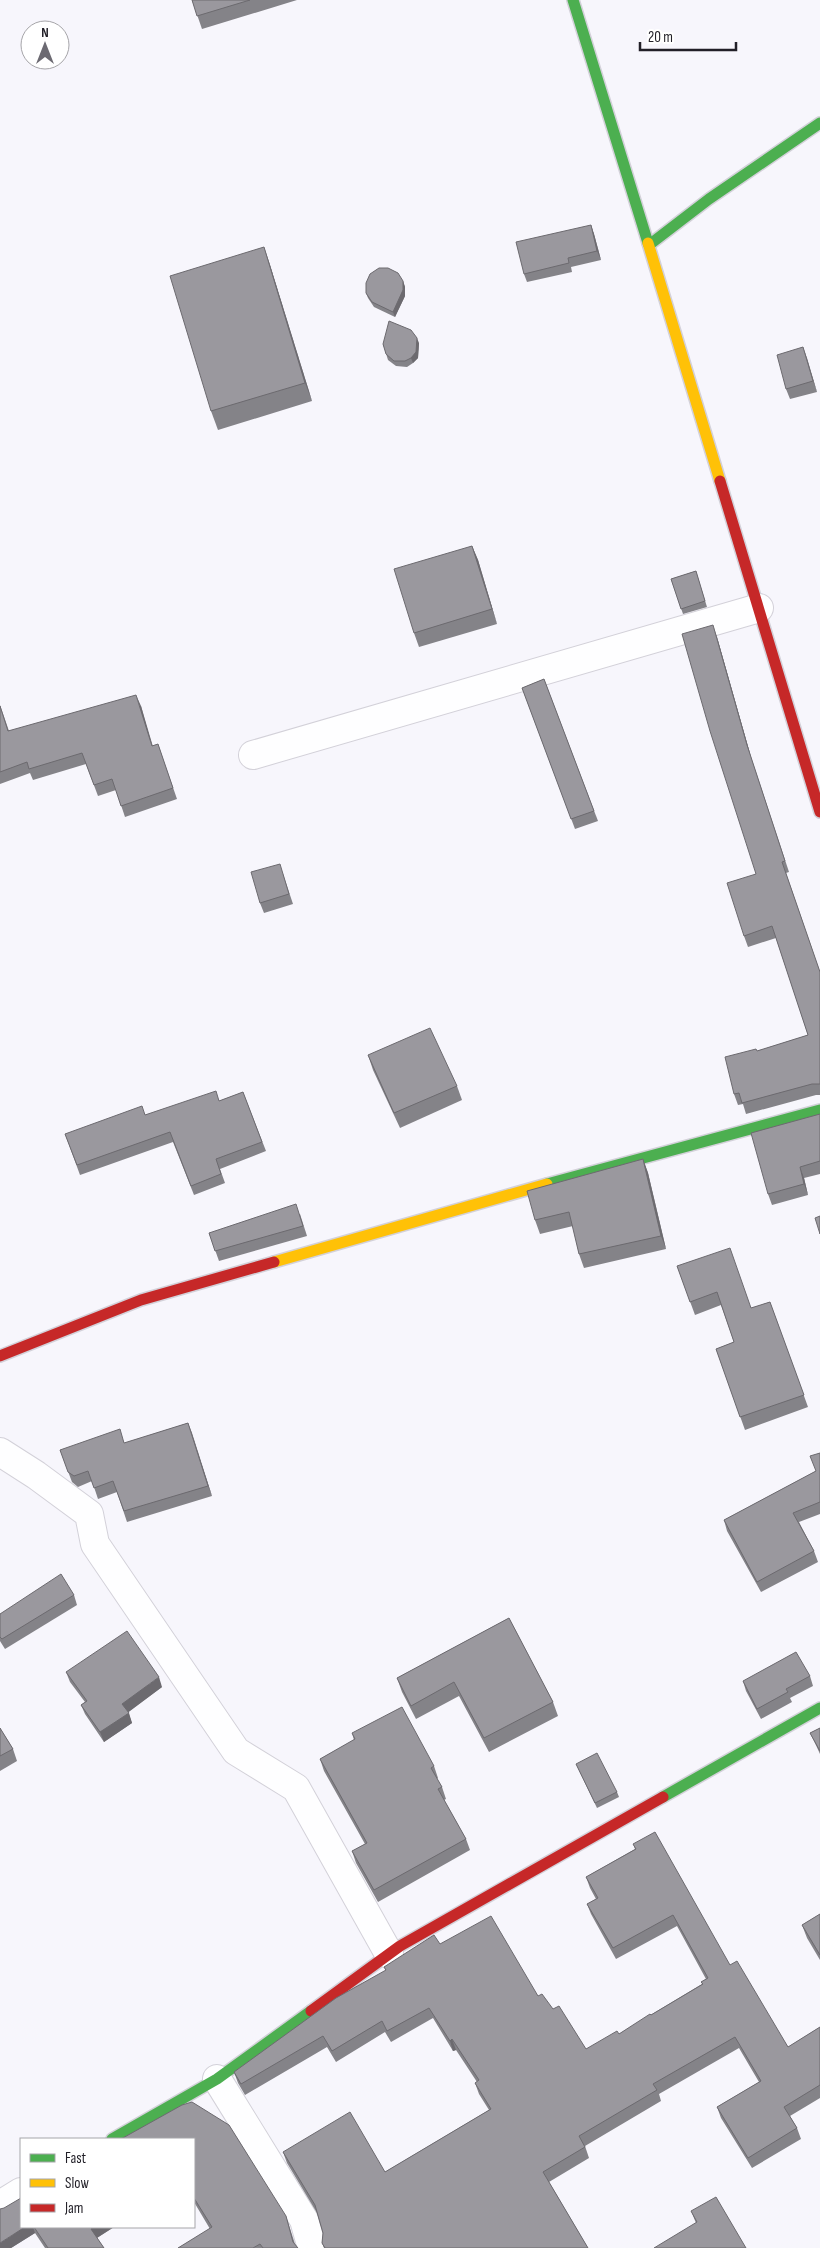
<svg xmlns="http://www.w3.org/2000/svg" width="820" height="2248" font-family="'Sofia Sans Condensed',sans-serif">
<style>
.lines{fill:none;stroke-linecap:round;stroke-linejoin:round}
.street-casing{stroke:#d3d1d9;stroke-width:30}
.fast-casing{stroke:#d3d1d9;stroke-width:14}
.slow-casing{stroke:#d3d1d9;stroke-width:14}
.jam-casing{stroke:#d3d1d9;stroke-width:14}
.street{stroke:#fefeff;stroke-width:28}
.fast{stroke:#4caf50;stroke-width:11}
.slow{stroke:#ffc107;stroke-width:11}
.jam{stroke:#c62828;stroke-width:11}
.wall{fill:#848388}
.shaded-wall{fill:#6c6a6f}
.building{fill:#9a989e;stroke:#6c6a6f}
</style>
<rect width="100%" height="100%" fill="#f7f6fc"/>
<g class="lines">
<defs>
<g id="street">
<polyline points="253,755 759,608"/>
<polyline points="0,1452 36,1475 89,1514 95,1544 236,1751 296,1788 389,1954"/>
<polyline points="217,2079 304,2220 312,2248"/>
<polyline points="0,2205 21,2192"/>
</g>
<g id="fast">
<polyline points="573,0 648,243"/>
<polyline points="649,245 709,199 820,123"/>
<polyline points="547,1184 820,1110"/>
<polyline points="663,1797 820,1708"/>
<polyline points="112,2139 217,2079 311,2011"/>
</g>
<g id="slow">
<polyline points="648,243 720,481"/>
<polyline points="274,1262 547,1184"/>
</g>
<g id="jam">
<polyline points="720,481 820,812"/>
<polyline points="0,1356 141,1300 274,1262"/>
<polyline points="311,2011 400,1946 663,1797"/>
</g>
</defs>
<use href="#street" class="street-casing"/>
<use href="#fast" class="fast-casing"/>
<use href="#slow" class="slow-casing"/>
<use href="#jam" class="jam-casing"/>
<use href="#street" class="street"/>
<use href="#fast" class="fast"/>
<use href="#slow" class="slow"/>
<use href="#jam" class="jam"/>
</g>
<g class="wall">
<polygon points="192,0 297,0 202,29"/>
<polygon points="591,225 594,234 601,260 571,267 572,272 527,282 524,274"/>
<polygon points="264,247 270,265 312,401 218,430 211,411"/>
<polygon points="403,281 405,287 405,296 395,317 374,307 368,298 366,293"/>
<polygon points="419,343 418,358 413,363 407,367 396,366 388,360 383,344"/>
<polygon points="803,347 817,392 790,399 786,389"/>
<polygon points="472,546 478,560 497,624 419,647 414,633"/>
<polygon points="696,571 707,607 683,614 671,579"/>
<polygon points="717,637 751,757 789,872 786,873 820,972 820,1095 816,1095 746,1114 743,1104 738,1105 734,1094 757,1051 808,1035 776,938 748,947 744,936 756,874"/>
<polygon points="544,679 598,821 575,829 522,688"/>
<polygon points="0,705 9,731 141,706 152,746 158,744 177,799 125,817 116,790 98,796 86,764 33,780 30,773 0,784"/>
<polygon points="283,874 293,904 264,913 260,903"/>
<polygon points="368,1055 457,1086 462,1100 400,1128 373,1070"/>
<polygon points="243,1092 266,1151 220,1169 225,1183 194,1195 173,1142 80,1175 65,1134 145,1115 219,1101"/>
<polygon points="820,1114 820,1174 804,1178 808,1195 772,1205 768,1194"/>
<polygon points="643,1159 648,1173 666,1249 584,1268 579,1254 573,1226 540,1234 535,1220"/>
<polygon points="300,1214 307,1236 219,1261 209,1233"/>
<polygon points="677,1266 751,1308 770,1302 808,1407 745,1430 716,1349 734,1342 721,1305 695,1315"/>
<polygon points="188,1423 212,1496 127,1522 117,1492 98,1499 92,1481 78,1487 72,1482 60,1450 125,1443"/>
<polygon points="820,1453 820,1514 799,1522 814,1551 818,1562 761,1592 727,1531 724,1520 816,1471"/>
<polygon points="74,1595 77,1605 5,1649 0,1641 0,1614"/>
<polygon points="509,1618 553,1702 558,1716 489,1752 459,1696 416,1719 402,1692 397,1678"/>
<polygon points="66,1672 162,1687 128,1712 132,1723 104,1742 85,1714 81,1705 85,1702 70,1682"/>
<polygon points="810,1676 813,1686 790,1698 792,1702 761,1719 746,1691 743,1681"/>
<polygon points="0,1728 13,1749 17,1761 0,1771"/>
<polygon points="820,1728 820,1754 814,1741 810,1733"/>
<polygon points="352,1733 434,1766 438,1778 437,1779 442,1787 446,1799 444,1800 466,1839 470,1850 378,1902 356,1863 352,1851 365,1844 324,1771 320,1759 354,1740"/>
<polygon points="576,1764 617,1792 619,1797 597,1808"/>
<polygon points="633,1844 730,1965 788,2047 820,2027 820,2098 790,2116 797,2128 801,2139 752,2168 721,2118 717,2107 759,2082 739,2048 659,2094 661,2101 585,2146 589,2158 549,2182 588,2248 324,2248 322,2243 323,2233 317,2213 287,2163 283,2152 385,2172 489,2110 479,2094 475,2083 477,2082 456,2050 453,2051 433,2018 391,2042 385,2032 336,2062 327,2047 245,2095 238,2083 234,2072 386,1971 384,1967 440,1944 538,1996 553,2009 586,2049 619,2034 702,1984 701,1982 706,1979 677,1926 616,1959 591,1914 587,1904 596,1899 590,1888 586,1877 635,1849"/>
<polygon points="820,1914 820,1960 807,1938 802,1925"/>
<polygon points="194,2139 286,2216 295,2244 298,2248 178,2248 210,2229 194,2202"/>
<polygon points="691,2211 746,2248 696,2223"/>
<polygon points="21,2227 114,2227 97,2238 104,2248 45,2248 35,2233 11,2248 0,2248"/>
</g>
<g class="shaded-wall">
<polygon points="591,225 594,234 601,260 597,251"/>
<polygon points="264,247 270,265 312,401 305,383"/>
<polygon points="403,281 405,287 405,296 395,317 393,312"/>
<polygon points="417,338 419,343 418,358 413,363 411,358"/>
<polygon points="803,347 807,358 817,392 813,381"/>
<polygon points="472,546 478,560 497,624 492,609"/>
<polygon points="713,625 717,637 751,757 789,872 747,745"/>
<polygon points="136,695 141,706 156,757 152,746"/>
<polygon points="643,1159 648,1173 666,1249 661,1236"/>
<polygon points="800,1167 804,1178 808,1195 804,1184"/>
<polygon points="188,1423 192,1433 212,1496 208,1486"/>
<polygon points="159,1677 162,1687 126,1714 122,1704"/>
<polygon points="129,1713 132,1723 104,1742 100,1732"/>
<polygon points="452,2039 456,2050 453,2051 450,2041"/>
<polygon points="25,2227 33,2227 35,2233 11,2248 0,2248 0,2243"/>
<polygon points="94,2227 114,2227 95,2239 91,2229"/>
</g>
<g class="building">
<polygon points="192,0 250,0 197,16"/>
<polygon points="591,225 597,251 568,258 569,263 524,274 516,242"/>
<polygon points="264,247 305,383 211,411 170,276"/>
<polygon points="379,268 388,268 398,273 403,281 403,290 393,312 372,302 366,293 366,283 370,274"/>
<polygon points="389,321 411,330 417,338 416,352 411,358 405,361 394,361 386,354 383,344"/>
<polygon points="803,347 813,381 786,389 777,355"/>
<polygon points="472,546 492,609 414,633 394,569"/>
<polygon points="696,571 705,601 681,609 671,579"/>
<polygon points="713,625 747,745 785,861 782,862 820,972 820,1084 812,1084 742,1103 739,1093 734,1094 725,1057 756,1049 757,1051 808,1035 772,926 744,936 727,883 756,874 710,731 682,634"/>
<polygon points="544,679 594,811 571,819 522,688"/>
<polygon points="136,695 152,746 158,744 173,788 121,806 112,779 94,785 82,753 29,769 27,762 0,772 0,706 8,731"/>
<polygon points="280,864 289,894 260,903 251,872"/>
<polygon points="430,1028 457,1086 394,1113 368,1055"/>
<polygon points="216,1091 219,1101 243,1092 262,1142 216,1159 221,1174 191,1186 170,1132 77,1165 65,1134 142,1106 145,1115"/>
<polygon points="820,1114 820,1161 800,1167 804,1184 768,1194 751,1133"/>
<polygon points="643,1159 661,1236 579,1254 569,1212 535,1220 527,1191"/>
<polygon points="296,1204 303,1226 215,1251 209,1233"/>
<polygon points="820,1216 820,1234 815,1218"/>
<polygon points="730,1248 751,1308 770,1302 804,1395 740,1417 716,1349 734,1342 717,1292 690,1302 677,1266"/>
<polygon points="188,1423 208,1486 124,1511 113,1481 94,1488 88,1471 74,1476 68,1472 60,1450 120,1429 124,1443"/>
<polygon points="820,1453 820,1502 793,1513 814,1551 757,1582 724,1520 816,1471 810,1456"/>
<polygon points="61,1574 74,1595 2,1639 0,1637 0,1614"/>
<polygon points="509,1618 553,1702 484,1738 454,1682 411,1706 397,1678"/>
<polygon points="127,1631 159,1677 122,1704 129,1713 100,1732 81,1705 87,1701 66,1672"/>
<polygon points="796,1652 810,1676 786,1689 788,1692 757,1709 743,1681"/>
<polygon points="402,1707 434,1766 431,1768 442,1787 438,1789 466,1839 374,1890 352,1851 367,1843 320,1759 355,1739 352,1733"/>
<polygon points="0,1728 13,1749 0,1756"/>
<polygon points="820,1728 820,1751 810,1733"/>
<polygon points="597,1753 617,1792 595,1803 576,1764"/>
<polygon points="655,1832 730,1965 737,1961 788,2047 820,2027 820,2085 784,2107 797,2128 748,2158 717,2107 761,2081 735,2037 653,2084 657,2090 579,2136 585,2147 543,2172 588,2248 325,2248 322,2243 323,2233 315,2205 283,2152 350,2112 385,2172 491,2109 475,2083 479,2080 452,2039 450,2041 429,2008 387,2031 382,2021 332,2051 323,2036 241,2084 234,2072 336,1998 386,1970 384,1967 434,1935 440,1944 491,1916 538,1996 542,1994 553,2009 559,2006 586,2049 617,2031 619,2034 650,2014 651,2015 703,1984 701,1982 708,1978 673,1915 613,1948 587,1904 598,1898 586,1877 636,1849 633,1844"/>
<polygon points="820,1914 820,1955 802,1925"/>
<polygon points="192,2102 229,2125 286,2216 293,2242 298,2248 263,2248 260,2244 253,2248 178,2248 212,2227 194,2198 194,2139 121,2139 182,2105"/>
<polygon points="716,2197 746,2248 654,2248 697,2222 691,2211"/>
<polygon points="21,2198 21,2227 25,2227 0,2243 0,2209 4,2208"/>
<polygon points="34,2227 94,2227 91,2229 104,2248 48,2248"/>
</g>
<rect x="20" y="2138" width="175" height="90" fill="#ffffff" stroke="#a6a5a9"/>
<rect x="30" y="2154" width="25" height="8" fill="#4caf50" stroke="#a6a5a9"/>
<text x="65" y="2163" font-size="15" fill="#211f27">Fast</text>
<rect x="30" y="2179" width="25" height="8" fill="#ffc107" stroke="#a6a5a9"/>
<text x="65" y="2188" font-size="15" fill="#211f27">Slow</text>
<rect x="30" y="2204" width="25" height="8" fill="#c62828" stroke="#a6a5a9"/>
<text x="65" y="2213" font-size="15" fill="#211f27">Jam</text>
<g transform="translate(45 45)"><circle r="24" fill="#ffffff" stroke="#a6a5a9"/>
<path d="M0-4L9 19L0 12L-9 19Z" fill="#6c6a72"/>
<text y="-8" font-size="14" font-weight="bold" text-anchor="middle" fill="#211f27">N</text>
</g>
<path d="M640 42v8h96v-8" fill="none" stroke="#211f27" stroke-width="2.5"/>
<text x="648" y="42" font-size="15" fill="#211f27" stroke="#ffffff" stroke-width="4" paint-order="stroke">20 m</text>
</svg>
